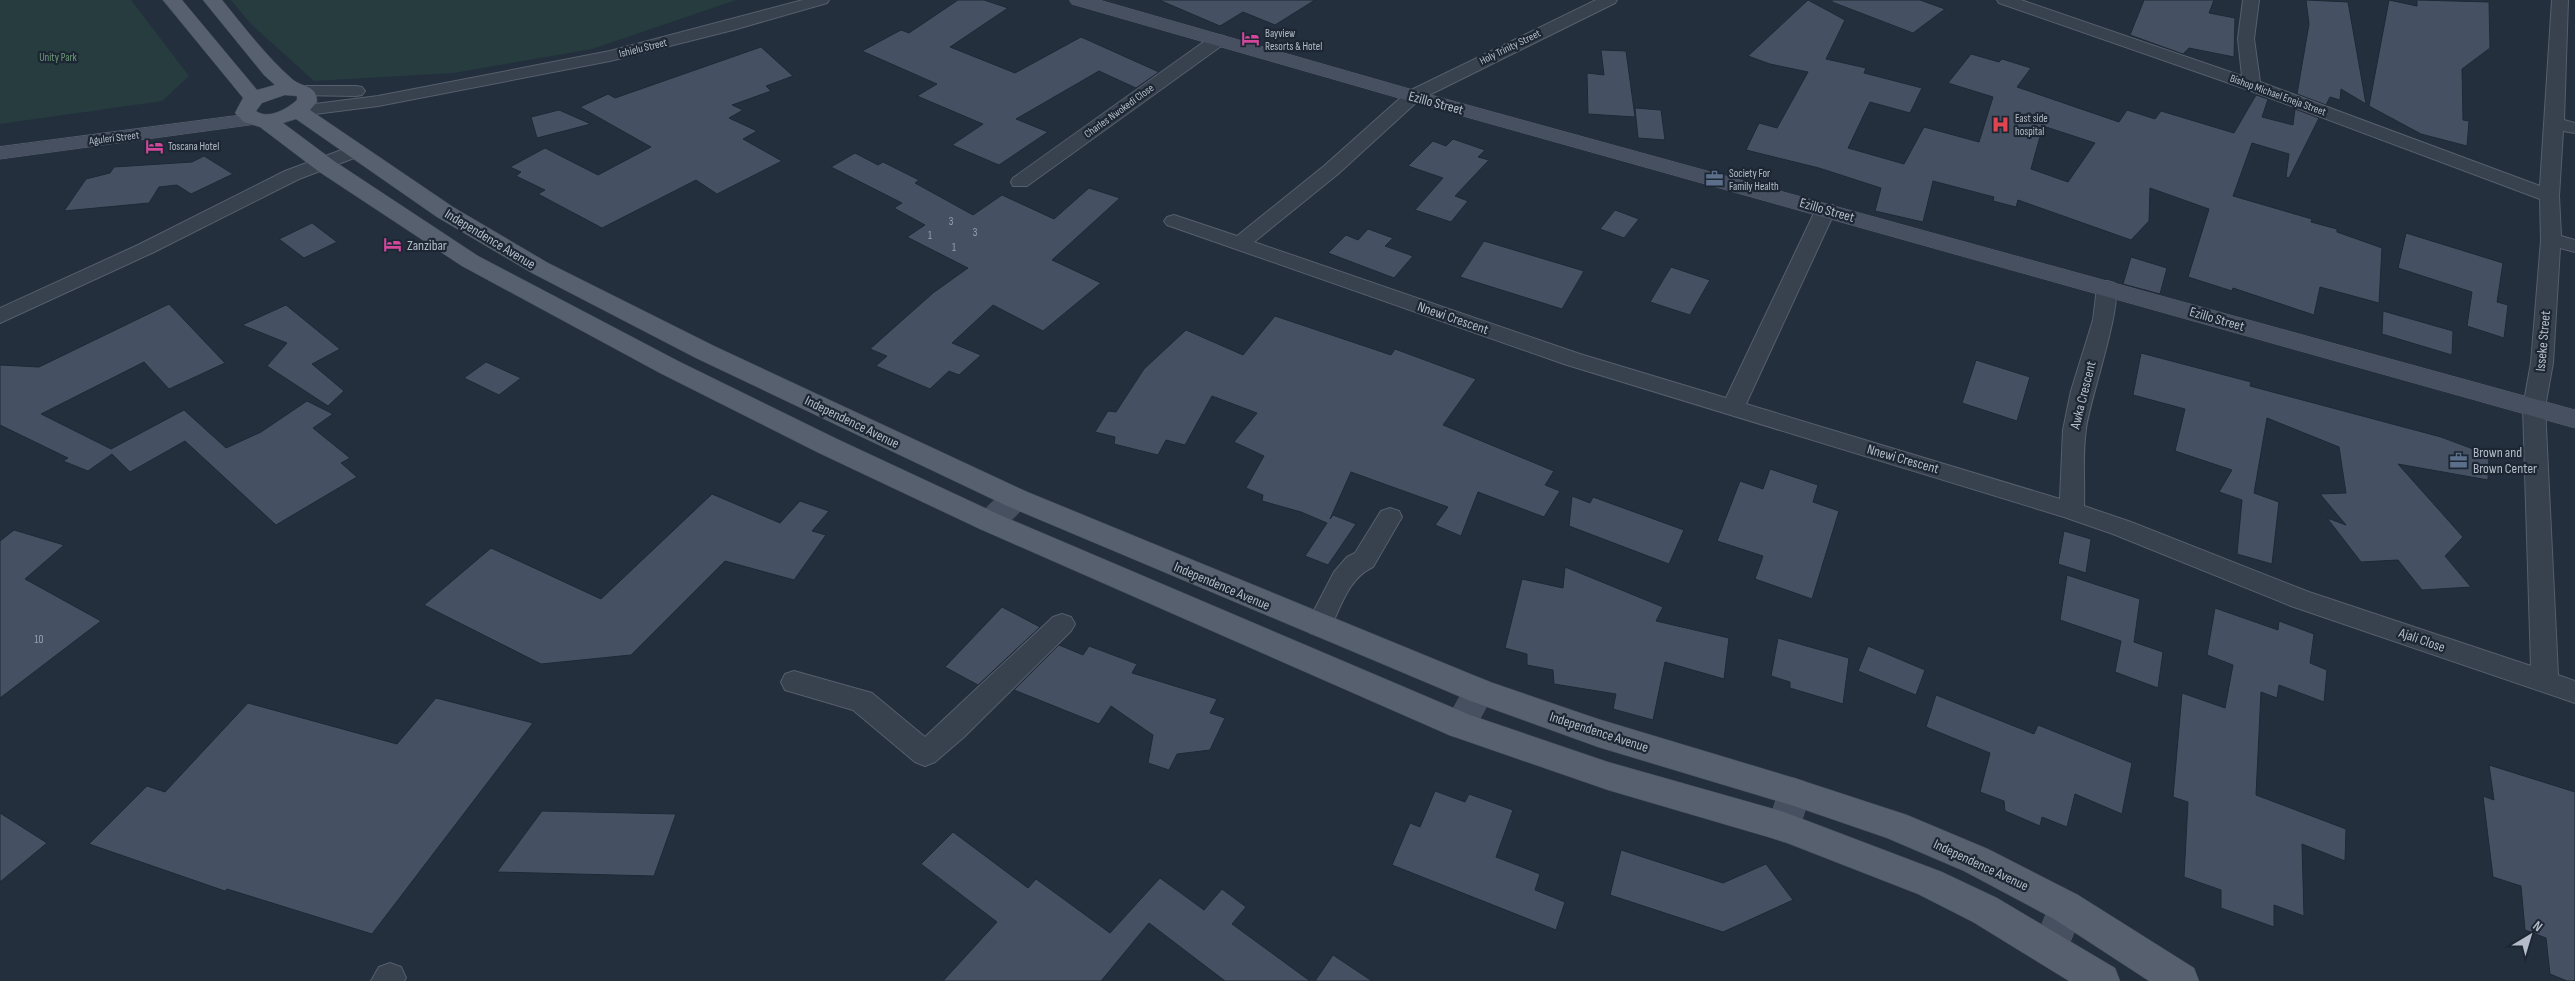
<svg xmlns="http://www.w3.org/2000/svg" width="2575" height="981" font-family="'Sofia Sans Condensed',sans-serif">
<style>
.green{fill:#263c3f}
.building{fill:#455162;stroke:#1f2835;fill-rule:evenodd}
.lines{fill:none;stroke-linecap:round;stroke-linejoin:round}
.street-casing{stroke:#565f6c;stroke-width:2}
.secondary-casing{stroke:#565f6c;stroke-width:1}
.primary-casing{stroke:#414a57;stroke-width:1}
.street{fill:#38414e;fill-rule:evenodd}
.secondary{fill:#465061;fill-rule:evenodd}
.primary{fill:#56606e;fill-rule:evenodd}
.labels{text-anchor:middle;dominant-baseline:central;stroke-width:4.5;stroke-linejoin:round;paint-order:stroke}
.far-poi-label{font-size:11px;fill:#b4bcc9;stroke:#1d2633;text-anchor:start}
.far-street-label{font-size:11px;fill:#b4bcc9;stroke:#1d2633}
.far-park-label{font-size:11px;fill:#6b9a76;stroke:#1d2633}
.number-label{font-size:11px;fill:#98a1af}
.street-label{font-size:14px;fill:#b4bcc9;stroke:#1d2633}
.poi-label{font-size:14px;fill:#b4bcc9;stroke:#1d2633;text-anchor:start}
</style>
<rect width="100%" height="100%" fill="#242f3e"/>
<g class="green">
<polygon points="0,0 131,0 189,76 162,101 0,124"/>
<polygon points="231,0 736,0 592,49 453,73 314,81 251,24"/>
</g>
<g class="building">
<polygon points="958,0 984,0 1008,8 950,47 1015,73 1081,37 1159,72 1136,88 1099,71 1016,119 1048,132 999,165 952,145 983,124 917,96 937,84 862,51 901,30 909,33"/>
<polygon points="1159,0 1315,0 1275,25 1243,12 1220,26"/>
<path d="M1808,0L1845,20L1826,59L1866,68L1864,73L1922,88L1910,113L1870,102L1848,148L1904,164L1924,127L1979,142L1993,97L1948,83L1971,54L1999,62L2002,59L2031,68L2017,87L2119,122L2127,110L2155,119L2161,111L2234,133L2256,95L2268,99L2262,117L2293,125L2295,109L2319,118L2289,178L2286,177L2289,154L2252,143L2233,196L2312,219L2311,222L2337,229V232L2382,248L2379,303L2320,287L2314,315L2233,288L2232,291L2188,277L2209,209L2150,188L2149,221L2131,240L2018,200L2016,207L1993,201L1994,197L1933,181L1923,222L1875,211L1881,188L1819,168L1746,150L1759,123L1777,128L1808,72L1770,64L1748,56ZM2043,126L2095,143L2068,182L2031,169Z"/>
<polygon points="1832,0 1920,0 1945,9 1913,33 1832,2"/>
<polygon points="2144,0 2214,0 2209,13 2235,18 2234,57 2189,48 2183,54 2130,35"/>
<polygon points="2306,0 2348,2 2366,104 2341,89 2340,100 2330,97 2326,105 2297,94 2309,24"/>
<polygon points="2389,0 2417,6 2417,0 2489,2 2490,48 2462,69 2463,120 2469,121 2467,146 2421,134 2369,106"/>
<polygon points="761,47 793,76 766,86 771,91 732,105 743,110 729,118 757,131 743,139 782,161 717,194 696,180 602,228 538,194 545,190 516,176 521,172 510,167 545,148 598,175 651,147 580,107 608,94 615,98"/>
<polygon points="1601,50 1626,51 1635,117 1588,114 1587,73 1604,75"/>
<polygon points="1635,108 1661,110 1665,140 1638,138"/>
<polygon points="559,110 591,124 537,138 531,117"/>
<polygon points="1453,139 1485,150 1478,157 1489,160 1455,196 1468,201 1451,222 1415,210 1443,178 1408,166 1433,141 1446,146"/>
<polygon points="855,153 878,165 883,162 919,180 915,183 973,215 1002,195 1054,219 1089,188 1120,198 1052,260 1101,283 1043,331 993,305 952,343 981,355 959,375 949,371 930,389 876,366 887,356 870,349 933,293 968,268 907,237 925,225 894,208 902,203 831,167"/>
<polygon points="204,156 233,174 191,194 177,185 159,187 149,203 64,211 86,179 110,173 114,167 192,162"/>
<polygon points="1615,210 1639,219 1624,238 1600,229"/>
<polygon points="312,223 337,242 304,258 279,239"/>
<polygon points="1368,229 1393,238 1385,246 1413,256 1394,278 1328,253 1346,235 1358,240"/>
<polygon points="2406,233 2503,263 2497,302 2508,305 2504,338 2467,326 2472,292 2398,268"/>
<polygon points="1484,241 1584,271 1562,309 1460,277"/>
<polygon points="2131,257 2167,268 2160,294 2123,284"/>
<polygon points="1671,267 1710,280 1690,315 1650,302"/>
<polygon points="169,304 225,363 169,389 144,362 41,414 111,449 184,410 226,448 261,432 307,401 333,414 313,428 350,458 341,463 357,477 276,525 185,441 130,472 112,454 88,471 63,461 68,458 0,425 0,365 39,367"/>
<polygon points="286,305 340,349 312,364 344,391 328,406 267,366 287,343 242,325"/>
<polygon points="2383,311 2453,331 2452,355 2382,334"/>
<polygon points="1275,316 1391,355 1395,349 1476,379 1443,425 1554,471 1545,485 1560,491 1544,517 1478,492 1461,536 1435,525 1448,507 1351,472 1330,519 1333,515 1356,524 1328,565 1305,556 1327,523 1301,512 1262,501 1263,495 1246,488 1264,456 1234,442 1257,413 1212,396 1185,445 1166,440 1158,455 1114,444 1115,437 1095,432 1108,411 1116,412 1144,369 1186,330 1243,355"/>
<polygon points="2141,353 2251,382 2250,386 2441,437 2489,455 2488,480 2398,464 2463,537 2445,556 2471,587 2422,590 2398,560 2361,562 2327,518 2346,525 2320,494 2346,493 2339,447 2267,418 2254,493 2279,502 2272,564 2237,554 2242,500 2219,492 2232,470 2175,451 2185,409 2133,395"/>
<polygon points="1976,360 2030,377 2017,421 1962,403"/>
<polygon points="486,362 521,378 499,395 464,378"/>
<polygon points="1770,469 1818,485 1813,502 1839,511 1812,599 1755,579 1763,556 1717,541 1740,481 1763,489"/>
<polygon points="712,494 780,523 800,501 829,511 812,531 826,535 794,580 725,561 631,655 541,664 424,605 491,548 601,599"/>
<polygon points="1572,496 1590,503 1593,497 1684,530 1669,564 1569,526"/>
<polygon points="14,530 64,545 25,579 101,621 0,698 0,541"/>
<polygon points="2064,531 2091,539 2086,573 2058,564"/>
<polygon points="1565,567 1663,607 1656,621 1729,638 1724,679 1665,662 1653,720 1613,709 1616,694 1554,684 1553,670 1527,665 1527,654 1505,648 1522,579 1563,588"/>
<polygon points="2067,575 2140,599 2134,642 2163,652 2158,688 2115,672 2121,641 2060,620"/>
<polygon points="1002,607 1040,627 978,685 945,667"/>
<polygon points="2215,608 2278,630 2279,621 2314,634 2310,663 2327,670 2324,702 2279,685 2277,698 2261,692 2256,795 2346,829 2345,861 2302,844 2304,916 2274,905 2274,927 2221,908 2221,890 2184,877 2188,802 2173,797 2182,693 2225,708 2233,665 2207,655"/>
<polygon points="1778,638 1849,658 1843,704 1790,688 1790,682 1771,676"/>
<polygon points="1059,645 1083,655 1089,646 1137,664 1132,673 1217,699 1210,713 1225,718 1210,750 1177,754 1169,770 1148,763 1153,735 1111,706 1099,724 1014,690"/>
<polygon points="1868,646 1925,670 1916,695 1858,671"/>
<polygon points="1936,695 2034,734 2038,725 2132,763 2122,814 2075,794 2067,827 2042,817 2040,826 2005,811 2004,801 1980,792 1990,753 1926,727"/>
<polygon points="436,698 533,723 372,934 227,889 225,891 89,844 147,786 165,792 248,703 397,744"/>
<polygon points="2489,765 2575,792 2575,981 2567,981 2550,974 2546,938 2525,930 2521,886 2493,877 2483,796 2494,800"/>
<polygon points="1435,791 1465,802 1469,794 1513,810 1496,857 1540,874 1535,890 1565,902 1556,930 1392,865 1410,823 1420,827"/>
<polygon points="542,811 676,814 654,876 497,872"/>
<polygon points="0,813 47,843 0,882"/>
<polygon points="953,832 1028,888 1036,879 1110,933 1160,878 1204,910 1222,889 1246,907 1232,924 1310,981 1225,981 1149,923 1101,981 943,981 997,922 921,864"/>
<polygon points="1621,850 1723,883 1766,864 1793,900 1723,932 1610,895"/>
<polygon points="1333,955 1372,981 1315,981"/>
</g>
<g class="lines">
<defs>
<g id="street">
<polygon points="803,0 829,0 827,3 733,30 610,61 378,106 315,114 296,111 293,107 296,103 315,104 378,96 610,51"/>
<path d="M1596,0H1617L1615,3L1419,100L1338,174L1254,242L1580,354L1726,398L1816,209L1819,205H1833L1836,209L1746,404L2060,499L2063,430L2071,391L2093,320L2097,288L2100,283L2107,281L2114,283C2125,300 2089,401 2086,429C2082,454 2085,481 2084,506L2131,522L2309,592L2531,666L2523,407L2531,363L2541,240L2540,199L2246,89L1999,3L1997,0H2021L2242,76L2238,39L2243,0H2259L2254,39L2260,82L2540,186L2552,0H2568L2564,120L2575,123V133L2563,131L2559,196L2561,236L2575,240V252L2560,248L2553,363L2545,407L2558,675L2575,681V703L2291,606L2113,534L2064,517L1564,364L1167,225L1164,221L1167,217L1174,215L1237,236L1324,166L1407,92Z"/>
<polygon points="1218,35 1224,36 1226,40 1224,44 1027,186 1013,186 1011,182 1013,178 1212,36"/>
<polygon points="303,86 356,86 362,87 365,91 362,95 356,96 297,95 294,91 297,87"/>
<polygon points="355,145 362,147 364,151 362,155 299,179 152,253 0,323 0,308 138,245 285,171"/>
<path d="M1390,508L1399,511L1402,517L1373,567C1347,579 1340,610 1328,633L1319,636L1310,633L1306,626L1334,572L1347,557L1355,553L1381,511Z"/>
<polygon points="1062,614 1071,617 1075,624 1071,631 964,737 935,762 925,766 915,762 853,710 785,690 781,682 785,674 794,671 872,693 925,737 1053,617"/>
<polygon points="390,963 401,967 406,978 404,981 371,981 379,967"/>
</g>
<g id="secondary">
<polygon points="1070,0 1099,0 1420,92 2575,410 2575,428 1406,100 1072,4"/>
<polygon points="257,113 264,115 267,119 264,123 0,159 0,147"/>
<path d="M1015,488L1025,491L1029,498C1019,515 1000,536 980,529L976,522C984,508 1000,493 1015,488Z"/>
<polygon points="1479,678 1490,682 1495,691 1471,735 1460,738 1449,735 1444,725 1468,682"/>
<polygon points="1794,778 1806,782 1811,792 1796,838 1784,842 1772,838 1767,827 1782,782"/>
<polygon points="2066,891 2078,895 2084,907 2063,960 2050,965 2037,960 2032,948 2054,895"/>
</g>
<path id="primary" d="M163,0H182L257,90L275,85L264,75L203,0H222C244,27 266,56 292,79C302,88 317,84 317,102L310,110L453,207L548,263L714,346L1025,491L1490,682L1598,719L1794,778L1907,815L1988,849L2078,895L2194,968L2199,981H2149L2054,919L1964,871L1887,838L1794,806L1598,747L1468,700L1005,505L696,358L532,273L437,217L296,119L283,123L334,161L478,256L678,361L837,439L1000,515L1470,715L1608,762L1784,812L1942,872L1997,898L2115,968L2120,981H2069L1973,922L1918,894L1782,841L1608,790L1449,735L980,529L819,453L660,373L462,266L318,171L260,127L244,122L235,113L243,98ZM285,95L297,96V100C287,109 268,120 256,111L262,103Z"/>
</defs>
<use href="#street" class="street-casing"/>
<use href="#secondary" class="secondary-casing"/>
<use href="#primary" class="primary-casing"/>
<use href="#street" class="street"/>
<use href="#secondary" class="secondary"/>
<use href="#primary" class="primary"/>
</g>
<defs>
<symbol id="hotel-bare" viewBox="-9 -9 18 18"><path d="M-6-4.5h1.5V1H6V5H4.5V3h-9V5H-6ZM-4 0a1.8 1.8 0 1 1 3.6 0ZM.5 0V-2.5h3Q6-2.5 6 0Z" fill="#d1479c" stroke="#1d2633" stroke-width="2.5" paint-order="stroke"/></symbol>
<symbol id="hospital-bare" viewBox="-9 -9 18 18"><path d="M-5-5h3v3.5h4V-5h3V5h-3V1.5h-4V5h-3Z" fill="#e0444e" stroke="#1d2633" stroke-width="2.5" paint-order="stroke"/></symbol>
<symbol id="office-bare" viewBox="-9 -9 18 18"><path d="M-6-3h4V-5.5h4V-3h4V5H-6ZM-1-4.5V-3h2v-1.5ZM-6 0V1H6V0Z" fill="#5c6f8a" stroke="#1d2633" stroke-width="2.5" paint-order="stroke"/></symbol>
</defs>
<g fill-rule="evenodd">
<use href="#hotel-bare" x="1238" y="26" width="25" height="25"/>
<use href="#hospital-bare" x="1988" y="112" width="25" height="25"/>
<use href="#hotel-bare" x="142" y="134" width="25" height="25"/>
<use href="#office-bare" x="1702" y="166" width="25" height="25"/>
<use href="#hotel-bare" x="380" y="232" width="25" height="25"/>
<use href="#office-bare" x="2446" y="448" width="25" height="25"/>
</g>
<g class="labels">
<g class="far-poi-label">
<text x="1265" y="33">Bayview<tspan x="1265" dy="13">Resorts &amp; Hotel</tspan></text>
<text x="2015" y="118">East side<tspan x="2015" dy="13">hospital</tspan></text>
<text x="168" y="146">Toscana Hotel</text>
<text x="1729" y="173">Society For<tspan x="1729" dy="13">Family Health</tspan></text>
</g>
<g class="far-street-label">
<text transform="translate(1510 47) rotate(-26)">Holy Trinity Street</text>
<text transform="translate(643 48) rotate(-14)">Ishielu Street</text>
<text transform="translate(2278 95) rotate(20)">Bishop Michael Eneja Street</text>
<text transform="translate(1119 111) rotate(-36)">Charles Nwokedi Close</text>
<text transform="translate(114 138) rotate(-7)">Aguleri Street</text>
</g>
<g class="far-park-label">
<text x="58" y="57">Unity Park</text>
</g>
<g class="number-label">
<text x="951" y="221">3</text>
<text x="975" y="232">3</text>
<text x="930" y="235">1</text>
<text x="954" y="247">1</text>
<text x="39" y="639">10</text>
</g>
<g class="street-label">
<text transform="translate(1436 103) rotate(15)">Ezillo Street</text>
<text transform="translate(1827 210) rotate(16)">Ezillo Street</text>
<text transform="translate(490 239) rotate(31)">Independence Avenue</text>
<text transform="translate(1453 318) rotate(19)">Nnewi Crescent</text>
<text transform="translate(2217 319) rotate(16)">Ezillo Street</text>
<text transform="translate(2543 341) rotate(-85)">Isseke Street</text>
<text transform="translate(2083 395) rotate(-76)">Awka Crescent</text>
<text transform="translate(852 422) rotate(26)">Independence Avenue</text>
<text transform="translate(1903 459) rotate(16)">Nnewi Crescent</text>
<text transform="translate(1222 586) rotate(23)">Independence Avenue</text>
<text transform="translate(2422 640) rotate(19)">Ajali Close</text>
<text transform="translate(1599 732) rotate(18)">Independence Avenue</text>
<text transform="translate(1981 865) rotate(25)">Independence Avenue</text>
</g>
<g class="poi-label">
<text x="407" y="245">Zanzibar</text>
<text x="2473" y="452">Brown and<tspan x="2473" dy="16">Brown Center</tspan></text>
</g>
</g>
<g transform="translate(2530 936) rotate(38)" stroke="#1d2633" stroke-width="4" paint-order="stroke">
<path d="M0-4L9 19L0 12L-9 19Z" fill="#b4bcc9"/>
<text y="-8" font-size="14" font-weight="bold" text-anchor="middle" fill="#b4bcc9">N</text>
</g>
</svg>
